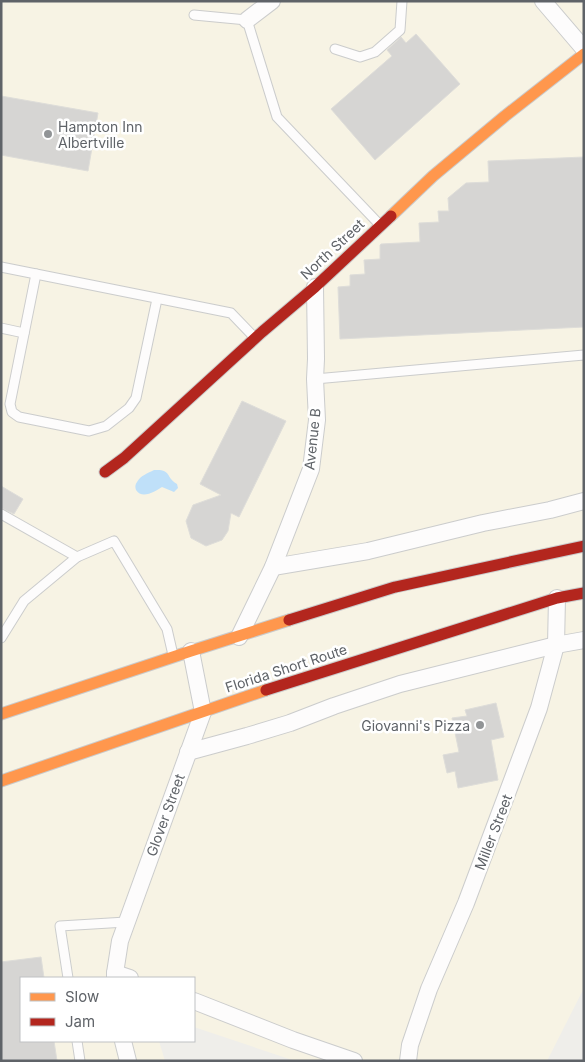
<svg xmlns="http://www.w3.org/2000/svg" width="585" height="1062" font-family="Inter,sans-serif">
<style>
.commercial{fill:#f7f3e4}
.water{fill:#bfe0f9}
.building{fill:#d6d5d3;stroke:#deddd9}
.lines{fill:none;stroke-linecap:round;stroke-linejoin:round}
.lane-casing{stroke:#cbcccc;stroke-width:11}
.street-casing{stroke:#cbcccc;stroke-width:18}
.slow-casing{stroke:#cacacb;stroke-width:13}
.jam-casing{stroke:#cacacb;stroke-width:13}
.lane{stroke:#fdfcfc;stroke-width:9}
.street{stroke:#fdfcfc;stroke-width:16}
.slow{stroke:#ff974d;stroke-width:11}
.jam{stroke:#b3261e;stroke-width:11}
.poi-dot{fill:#919496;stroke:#fff;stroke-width:2}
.labels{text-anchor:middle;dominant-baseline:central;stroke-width:5;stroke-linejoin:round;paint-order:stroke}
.poi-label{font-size:14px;fill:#5f6368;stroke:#fff;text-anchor:start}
.street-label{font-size:14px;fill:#5f6368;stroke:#fff}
</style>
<rect width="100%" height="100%" fill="#efeeea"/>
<polygon class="commercial" points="1,1 584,1 584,988 547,1061 295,1061 194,1027 194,978 21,978 21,1041 159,1041 165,1061 1,1061"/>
<path class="water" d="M154,470C172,469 165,477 177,484L178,488L174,492L162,487C156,491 142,500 136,490C135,487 135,485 137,482C140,476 148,473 154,470Z"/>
<g class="building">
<polygon points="416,34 460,84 375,160 331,109 392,56 387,50 401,37 406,43"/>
<polygon points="1,96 98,113 88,171 1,155"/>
<polygon points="584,157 584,327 340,339 338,287 350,286 350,275 365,274 364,260 380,259 380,245 381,244 420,242 419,223 439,222 438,211 449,211 448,198 466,183 489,182 488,161"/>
<polygon points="242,401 286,421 239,517 231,513 228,531 222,540 206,546 191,538 186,521 193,505 221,495 200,484"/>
<polygon points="1,486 23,499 14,514 1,508"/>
<polygon points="496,703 504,737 491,740 498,780 458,788 455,771 447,773 443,755 459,752 452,718 467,716 465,710"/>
<polygon points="41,957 44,978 21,978 21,1041 54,1041 57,1061 1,1061 1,962"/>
</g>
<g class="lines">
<defs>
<g id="lane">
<polyline points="194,15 247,20 277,117 379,224"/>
<polyline points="335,49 360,57 375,52 400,30 402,1"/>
<polyline points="1,267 231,313 254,337"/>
<polyline points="36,274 10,404 12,412 19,417 89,431 106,426 129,408 136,398 157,299"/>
<polyline points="1,328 24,333"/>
<polyline points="315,379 584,355"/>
<polyline points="1,514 77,557"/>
<polyline points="1,638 24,601 77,557 114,541 167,629 173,655"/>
<polyline points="68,978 60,926 126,922"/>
<polyline points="77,1041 80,1061"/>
</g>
<g id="street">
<polyline points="543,1 584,49"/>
<polyline points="247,20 272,1"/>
<polyline points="273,567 368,551 483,523 550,510 584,501"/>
<polyline points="239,637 273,567 311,469 317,420 315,379 316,359 315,287"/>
<polyline points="188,752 247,736 290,723 334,706 400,684 556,645 584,640"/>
<polyline points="115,973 130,978"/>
<polyline points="115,978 115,973 120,941 203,712 191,651"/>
<polyline points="194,1001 293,1040 354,1061"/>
<polyline points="123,1041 128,1061"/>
<polyline points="408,1061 410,1045 429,989 466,903 523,751 539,708 556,645 557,598"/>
</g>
<g id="slow">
<polyline points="391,216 433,176 505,116 584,54"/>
<polyline points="1,714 191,651 289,620"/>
<polyline points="1,781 266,690"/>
</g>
<g id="jam">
<polyline points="105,472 124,458 262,332 315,287 391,216"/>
<polyline points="289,620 395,587 584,546"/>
<polyline points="266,690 557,598 584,593"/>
</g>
</defs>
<use href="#lane" class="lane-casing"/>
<use href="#street" class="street-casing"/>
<use href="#slow" class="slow-casing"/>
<use href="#jam" class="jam-casing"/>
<use href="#lane" class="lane"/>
<use href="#street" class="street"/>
<use href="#slow" class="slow"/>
<use href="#jam" class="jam"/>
</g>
<g class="poi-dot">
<circle cx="48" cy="134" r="5"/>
<circle cx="480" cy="725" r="5"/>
</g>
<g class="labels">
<g class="poi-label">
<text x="58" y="126">Hampton Inn<tspan x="58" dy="16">Albertville</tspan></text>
<text x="470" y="725" text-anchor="end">Giovanni's Pizza</text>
</g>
<g class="street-label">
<text transform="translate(332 249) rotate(-43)">North Street</text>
<text transform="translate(312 439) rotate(-84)">Avenue B</text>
<text transform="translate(286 668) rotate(-18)">Florida Short Route</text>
<text transform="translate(165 815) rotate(-70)">Glover Street</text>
<text transform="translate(493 832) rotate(-69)">Miller Street</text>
</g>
</g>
<rect width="585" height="1062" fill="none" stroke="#5f6368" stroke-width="5"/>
<rect x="20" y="977" width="175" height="65" fill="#ffffff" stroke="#bfc1c3"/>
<rect x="30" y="993" width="25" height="8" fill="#ff974d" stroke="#bfc1c3"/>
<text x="65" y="1002" font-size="15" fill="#5f6368">Slow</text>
<rect x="30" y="1018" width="25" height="8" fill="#b3261e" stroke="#bfc1c3"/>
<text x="65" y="1027" font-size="15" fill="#5f6368">Jam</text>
</svg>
